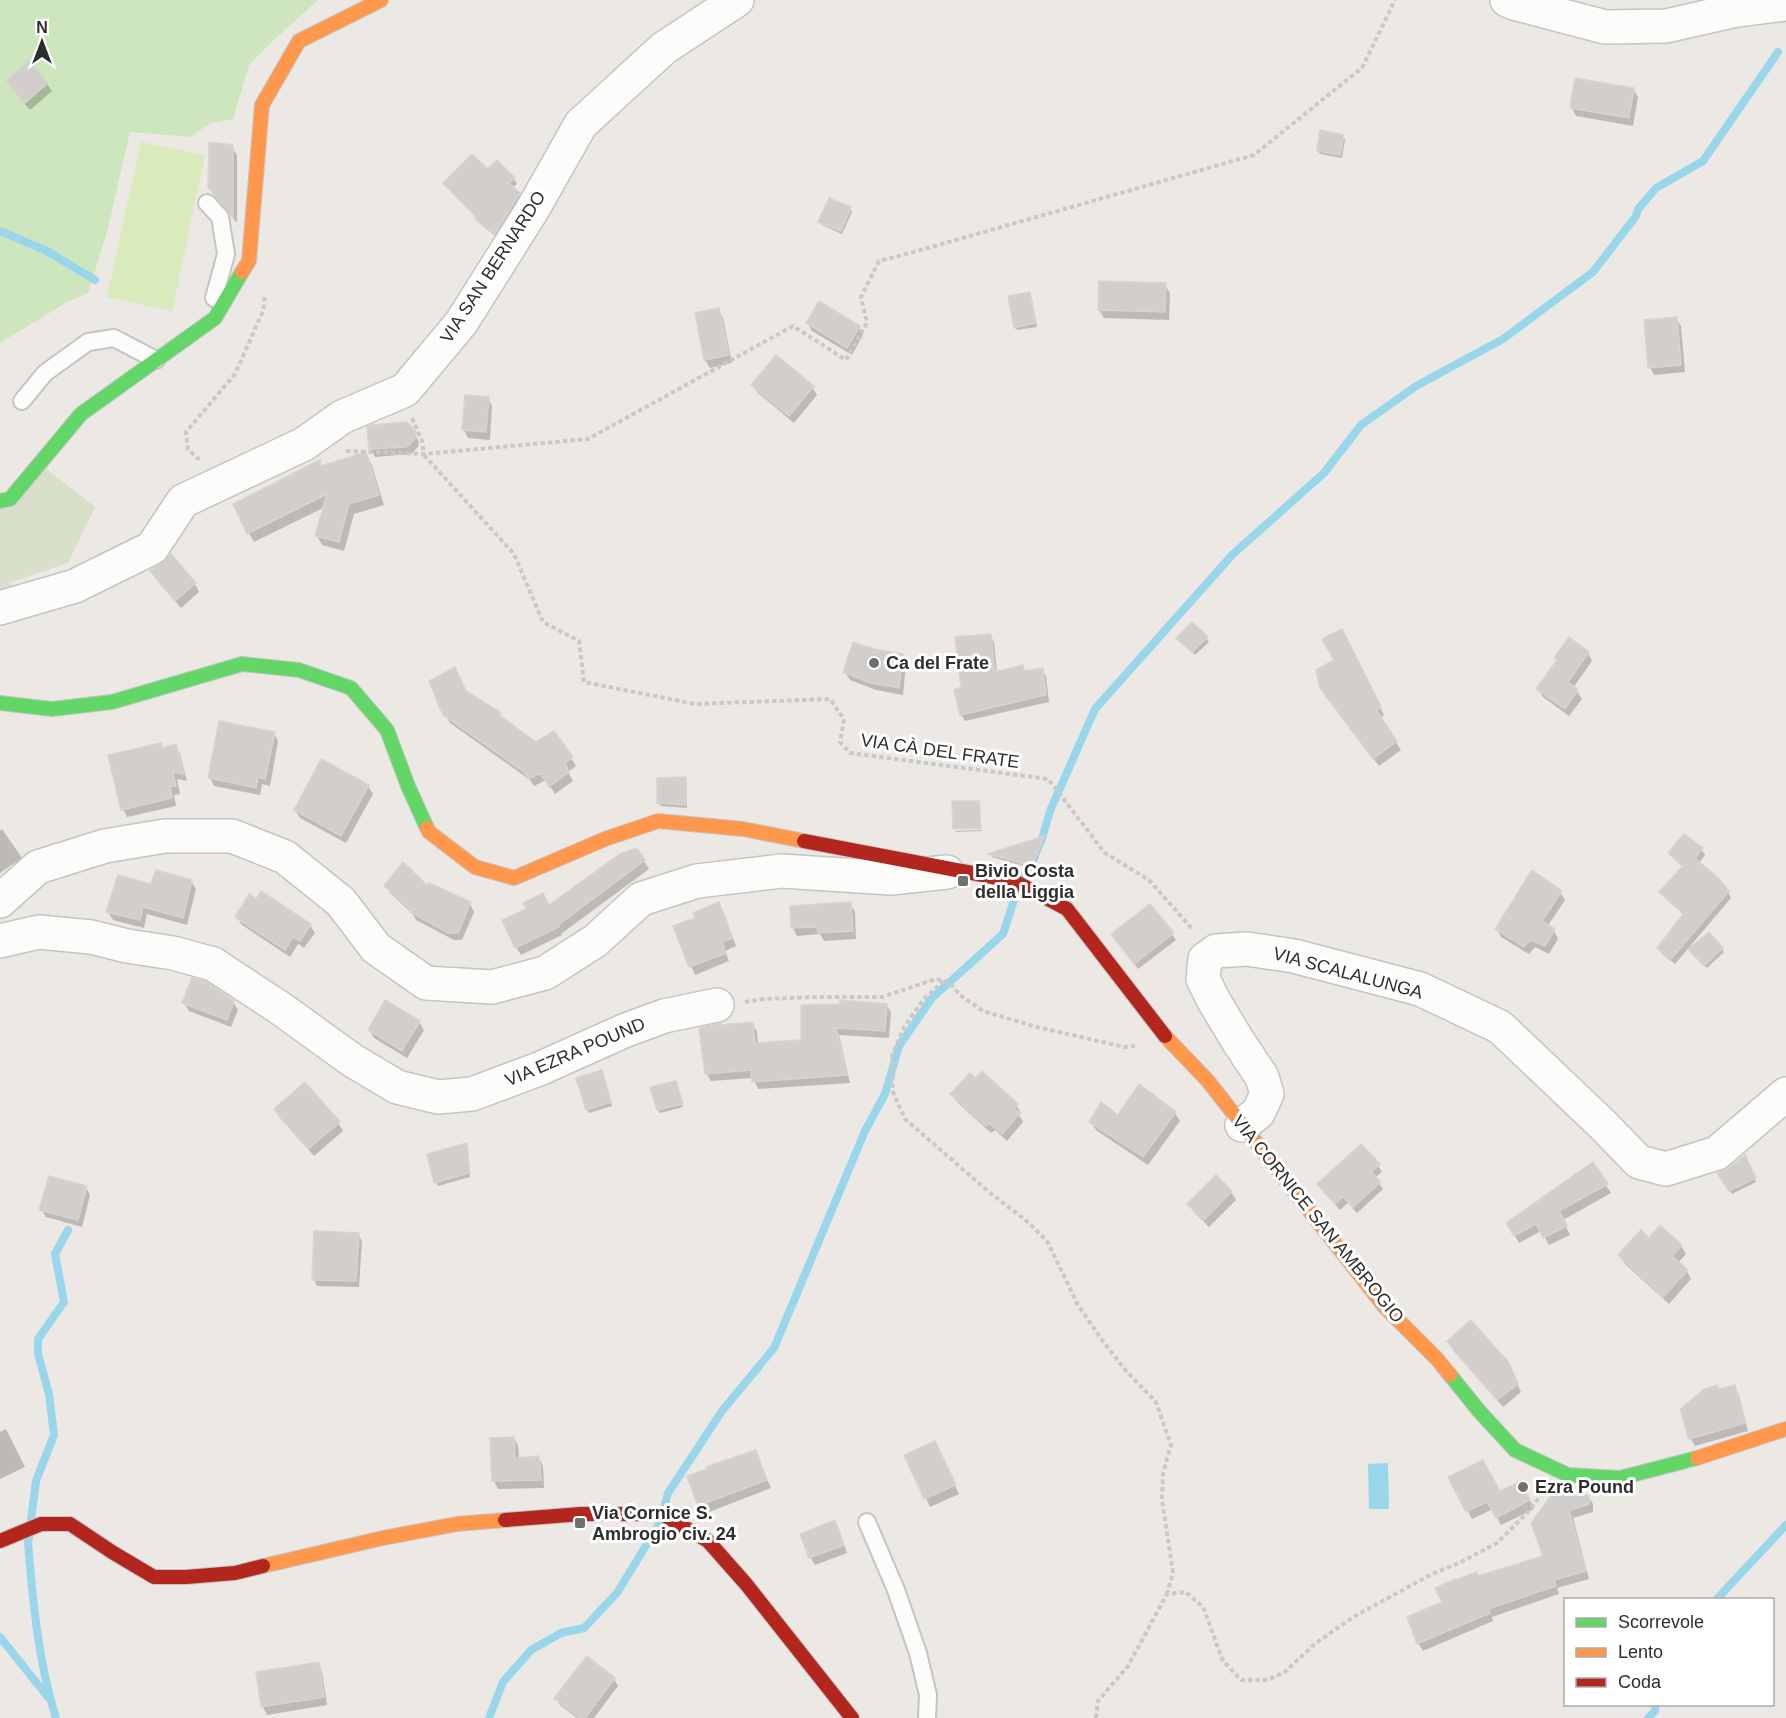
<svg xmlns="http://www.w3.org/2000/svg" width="1786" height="1718" font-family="Arial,sans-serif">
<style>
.green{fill:#cee6be}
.cemetery{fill:#d8e0cc}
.pitch{fill:#d9eabb}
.water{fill:#99d6ec}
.shadow{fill:#0003}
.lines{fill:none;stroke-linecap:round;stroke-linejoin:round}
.stream{stroke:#99d6ec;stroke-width:8}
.building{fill:#d1cecb;stroke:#d7d4d0;stroke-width:1.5}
.lane-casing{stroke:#c5c4c5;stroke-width:20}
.street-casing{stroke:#c5c4c5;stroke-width:36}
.fast-casing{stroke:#c5c4c5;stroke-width:16}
.slow-casing{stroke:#c5c4c5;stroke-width:16}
.jam-casing{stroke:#c5c4c5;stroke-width:16}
.path{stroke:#c9c9c8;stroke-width:4;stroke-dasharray:4.5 3;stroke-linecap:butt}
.lane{stroke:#fcfcfb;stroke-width:16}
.street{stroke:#fcfcfb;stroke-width:33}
.fast{stroke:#63d668;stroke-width:14}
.slow{stroke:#ff974d;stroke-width:14}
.jam{stroke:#b3261e;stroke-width:14}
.poi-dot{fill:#706f6e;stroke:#fff;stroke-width:2}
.labels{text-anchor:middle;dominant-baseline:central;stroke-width:6;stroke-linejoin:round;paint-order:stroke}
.street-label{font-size:18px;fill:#2e2e2e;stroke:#fff}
.poi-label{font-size:18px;font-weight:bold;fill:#2e2e2e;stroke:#fff;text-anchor:start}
</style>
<rect width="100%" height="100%" fill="#ece8e4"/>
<polygon class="green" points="0,0 318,0 275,39 249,65 233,119 210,123 190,137 130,132 107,232 88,293 67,302 0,343"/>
<polygon class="cemetery" points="39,463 95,507 68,563 11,582 18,603 0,608 0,502"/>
<polygon class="pitch" points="141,142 205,155 172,311 107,297"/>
<polygon class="water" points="1388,1463 1389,1509 1369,1509 1368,1464"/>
<g class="shadow">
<polygon points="8,81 47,84 52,91 30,110 12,89"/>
<polygon points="1633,89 1638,97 1633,126 1576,116 1572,108"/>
<polygon points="1343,136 1345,140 1342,158 1320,154 1318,151"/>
<polygon points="232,147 237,155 237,223 214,195 209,187"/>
<polygon points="497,163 514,179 517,184 512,188 522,200 498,238 480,224 477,218 448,188 445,183 488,171"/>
<polygon points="850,208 852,212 842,234 822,225 820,222"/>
<polygon points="1165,285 1170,293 1169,320 1104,318 1099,310"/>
<polygon points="1029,294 1037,327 1017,330 1015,327"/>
<polygon points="718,310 723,318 732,363 710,368 705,360 696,314"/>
<polygon points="1676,318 1681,326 1685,372 1654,375 1650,367"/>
<polygon points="808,323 859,327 863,335 852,355 812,331"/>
<polygon points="753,385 812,387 817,395 794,423 758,393"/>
<polygon points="488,398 492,406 490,440 468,438 464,430"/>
<polygon points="414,433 419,442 418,447 411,454 375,457 371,449"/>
<polygon points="366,454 371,463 384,505 354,514 344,551 322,545 317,536 325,507 254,542 249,533 319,462 322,467"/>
<polygon points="152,572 195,584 199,592 181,608 156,579"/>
<polygon points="1192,624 1209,642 1195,655 1178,639"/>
<polygon points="990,635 994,642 997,673 1022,667 1025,673 1042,669 1046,676 1049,702 965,721 961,714 962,688"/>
<polygon points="1346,639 1384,715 1380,718 1401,750 1379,766 1327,696 1336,661"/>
<polygon points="873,650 902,655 906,663 903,695 876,690 850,680 845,672"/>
<polygon points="1588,653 1592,661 1573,688 1577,691 1582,699 1569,716 1543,697 1538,689 1558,662 1556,658"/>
<polygon points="466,693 499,714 503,720 536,744 571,758 576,766 568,772 573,781 555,794 546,780 534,786 530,780 450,723 445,714"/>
<polygon points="274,733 278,741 270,786 262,784 260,795 214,786 210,778"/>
<polygon points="176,746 180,754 187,781 177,779 180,794 174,795 176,806 127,817 123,809 163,749"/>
<polygon points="685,779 687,783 687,808 661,806 659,802"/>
<polygon points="368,786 373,794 346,843 300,818 295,810"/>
<polygon points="2,829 22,858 0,873 0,831"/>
<polygon points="982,830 982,831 956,832 955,831"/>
<polygon points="1044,837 1045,840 1034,869 992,857 991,855"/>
<polygon points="1701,849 1705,855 1699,863 1728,892 1731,898 1675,964 1662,954 1659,948 1684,915 1665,898 1661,892 1684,868 1674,859 1670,853"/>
<polygon points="644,861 649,869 561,934 562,935 521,955 516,947 549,907"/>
<polygon points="191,881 196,889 187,925 147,914 144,928 113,920 108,912 152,886"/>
<polygon points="386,886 428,887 470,904 474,912 462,940 454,940 416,920 412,913 391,894"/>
<polygon points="1560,892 1565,900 1547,927 1554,931 1558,939 1549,954 1535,947 1529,954 1501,937 1497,929"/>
<polygon points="850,904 855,912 856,939 824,941 820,934 797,936 793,928"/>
<polygon points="723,912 736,946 725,951 729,961 695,975 675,927"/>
<polygon points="237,917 310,925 315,933 304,948 298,944 290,957 242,925"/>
<polygon points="1172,934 1176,940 1138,969 1116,940"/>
<polygon points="1722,949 1724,952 1707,968 1692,953"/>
<polygon points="233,1002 238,1010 231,1027 189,1011 184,1003"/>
<polygon points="886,1005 891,1012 889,1038 839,1035 850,1083 758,1089 753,1078 711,1081 706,1073 721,1026 752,1024 757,1031 758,1044 803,1041"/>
<polygon points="419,1022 424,1030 407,1058 374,1038 369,1030"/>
<polygon points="603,1075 612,1106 589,1113 587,1109"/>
<polygon points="677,1086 683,1107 660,1113 658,1110"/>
<polygon points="952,1094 1016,1105 1021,1113 1019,1115 1023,1122 1007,1141 995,1130 991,1133 957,1102"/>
<polygon points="276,1110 338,1123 343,1131 314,1156 280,1118"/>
<polygon points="1175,1113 1180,1121 1148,1165 1096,1130 1091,1122 1118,1117"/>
<polygon points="466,1145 468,1148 470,1177 438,1186 436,1182"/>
<polygon points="1744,1157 1756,1182 1732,1194 1720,1173 1730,1169"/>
<polygon points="1592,1164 1611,1193 1563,1220 1570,1235 1549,1245 1541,1231 1519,1243 1508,1224"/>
<polygon points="1378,1165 1382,1172 1375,1178 1383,1189 1357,1213 1348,1203 1340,1210 1323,1191"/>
<polygon points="1216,1177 1231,1192 1236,1200 1209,1227 1194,1212 1189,1204"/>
<polygon points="86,1187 90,1195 82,1227 46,1217 41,1209"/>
<polygon points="1661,1227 1681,1246 1686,1254 1678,1263 1687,1271 1691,1279 1669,1304 1625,1264 1620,1256 1649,1240"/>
<polygon points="358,1234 362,1241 359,1287 317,1286 314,1280"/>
<polygon points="1449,1342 1508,1364 1521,1392 1503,1407 1453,1350"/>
<polygon points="1735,1387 1739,1395 1748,1431 1695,1446 1690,1438 1718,1390"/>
<polygon points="6,1429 25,1467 0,1479 0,1432"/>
<polygon points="514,1438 518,1446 519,1459 539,1458 543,1466 544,1488 498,1489 494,1481"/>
<polygon points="939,1451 959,1494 930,1507 906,1456"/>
<polygon points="755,1452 771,1488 704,1514 689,1477"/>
<polygon points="1450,1478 1499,1493 1525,1490 1534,1509 1501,1525 1493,1509 1472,1519"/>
<polygon points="1566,1495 1588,1496 1593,1504 1593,1512 1573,1518 1589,1579 1557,1588 1559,1594 1492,1617 1493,1621 1423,1651 1418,1643 1444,1603 1478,1577 1545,1557"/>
<polygon points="839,1530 847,1553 815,1565 810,1557"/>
<polygon points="587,1658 614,1679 618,1686 594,1718 577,1718 560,1705 556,1699"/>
<polygon points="318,1664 322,1672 327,1705 267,1715 263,1707"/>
</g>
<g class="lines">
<g class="stream">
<polyline points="0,231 47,251 95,280"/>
<polyline points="1023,879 1042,839 1050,811 1095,709 1233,554 1324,473 1361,425 1416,386 1503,339 1593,272 1636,216 1638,209 1656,188 1703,161 1778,52"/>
<polyline points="664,1508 668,1493 722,1411 774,1348 865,1131 885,1094 899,1046 932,998 1003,934 1017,891"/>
<polyline points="31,1520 36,1481 54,1435 49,1394 38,1354 38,1339 64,1302 55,1254 68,1230"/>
<path d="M29,1536L28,1543C33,1602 38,1661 56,1718"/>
<polyline points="1716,1600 1786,1525"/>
<polyline points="0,1637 48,1697"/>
<polyline points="489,1718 503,1682 531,1650 561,1633 584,1628 617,1593 661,1521"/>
<polyline points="1648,1718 1655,1711 1656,1704"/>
</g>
</g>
<g class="building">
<polygon points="29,61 48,83 25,103 6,81"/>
<polygon points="1575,78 1634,88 1629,118 1570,108"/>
<polygon points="1320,130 1344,135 1340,155 1317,151"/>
<polygon points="209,142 233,145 233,218 208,187"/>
<polygon points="472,154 488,169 497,160 515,178 509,183 520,193 495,234 475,219 476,217 443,183"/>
<polygon points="829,198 851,207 841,231 818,222"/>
<polygon points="1099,281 1166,283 1165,312 1098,310"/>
<polygon points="1030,292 1036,323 1014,328 1008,296"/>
<polygon points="819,301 860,326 847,348 806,323"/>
<polygon points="719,308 729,355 704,360 695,313"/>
<polygon points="1677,317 1681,365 1648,368 1644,320"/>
<polygon points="776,355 814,386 789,416 751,385"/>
<polygon points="465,395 489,397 486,432 462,430"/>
<polygon points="407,422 416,432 415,438 410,445 406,447 369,449 367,427 372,425"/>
<polygon points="366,452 379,495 349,504 339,542 315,536 327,494 247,534 233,504 320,460 321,466"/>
<polygon points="171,554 196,583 175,601 150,571 161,564"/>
<polygon points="1192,622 1208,637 1192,652 1176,638"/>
<polygon points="1342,629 1381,707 1376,710 1397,741 1373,759 1320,688 1316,670 1334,660 1322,639"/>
<polygon points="991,634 995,672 1023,665 1024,671 1043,668 1046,695 960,715 954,690 961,687 955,637"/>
<polygon points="1569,637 1589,652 1568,682 1578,690 1565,709 1536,689 1557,660 1554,658"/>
<polygon points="853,642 874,649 903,654 899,688 870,683 843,672"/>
<polygon points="455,667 466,691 501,713 499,715 536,742 554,731 573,757 565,763 569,772 549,787 540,773 529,779 524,772 443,715 429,681"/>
<polygon points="219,721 275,732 265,779 258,777 256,788 208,778"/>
<polygon points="161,743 162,748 176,744 184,774 173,772 176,786 170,787 172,798 121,810 108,755"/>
<polygon points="321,759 369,785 341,836 294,810"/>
<polygon points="686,777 686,805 657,803 657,778"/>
<polygon points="952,801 979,801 981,828 953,829"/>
<polygon points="1684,834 1703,848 1695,858 1717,877 1729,891 1671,959 1657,948 1684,913 1659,892 1683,866 1668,853"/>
<polygon points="1044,836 1032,866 988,854"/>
<polygon points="637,848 645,860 558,925 559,927 515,948 502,920 526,909 523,903 543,893 549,905 620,854"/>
<polygon points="403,862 427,885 429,883 471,902 458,933 448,933 410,912 411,910 384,886"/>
<polygon points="156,870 192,880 183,918 143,907 140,920 106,912 118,875 151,884"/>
<polygon points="1532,870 1562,891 1542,921 1555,929 1545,946 1530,940 1524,947 1495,929"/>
<polygon points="261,891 311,924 300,941 293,937 285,950 235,917 249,894 256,899"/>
<polygon points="719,902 733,938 722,942 726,953 689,967 673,926 695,918 693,913"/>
<polygon points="851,902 853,931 818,933 817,927 791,928 790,906"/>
<polygon points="1150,904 1174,933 1134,964 1111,934"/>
<polygon points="1709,932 1723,948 1704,966 1688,949"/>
<polygon points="192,978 205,981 234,1001 227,1020 182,1003"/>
<polygon points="385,1000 420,1021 402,1051 368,1030"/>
<polygon points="840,1000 887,1004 885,1031 836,1028 847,1075 752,1082 751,1070 705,1074 699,1028 721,1023 721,1025 753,1022 755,1043 801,1040 801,1005 840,1004"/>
<polygon points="602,1070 611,1102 586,1110 576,1078"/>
<polygon points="982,1071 1018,1104 1014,1108 1020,1113 1002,1134 989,1123 986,1126 950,1094 970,1073 976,1078"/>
<polygon points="676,1081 683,1104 657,1110 650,1087"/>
<polygon points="305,1082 340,1122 308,1149 274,1109"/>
<polygon points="1139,1084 1176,1112 1143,1157 1089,1122 1101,1102 1118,1115"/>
<polygon points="467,1143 469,1173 434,1183 427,1154"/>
<polygon points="1361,1144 1380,1164 1371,1172 1381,1182 1353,1207 1343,1197 1335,1204 1317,1184"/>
<polygon points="1745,1155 1756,1178 1729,1191 1717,1173 1729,1168"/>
<polygon points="1593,1162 1608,1184 1559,1211 1567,1226 1543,1238 1536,1224 1514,1236 1506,1223"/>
<polygon points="1216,1175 1232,1191 1204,1220 1187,1204"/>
<polygon points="49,1176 87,1186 78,1220 39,1210"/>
<polygon points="1660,1225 1682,1245 1672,1256 1688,1270 1663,1297 1618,1255 1641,1230 1649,1238"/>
<polygon points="314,1231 359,1233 356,1281 312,1280"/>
<polygon points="1471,1320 1509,1363 1518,1384 1497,1400 1447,1341"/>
<polygon points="1717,1385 1719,1389 1735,1385 1745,1423 1689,1439 1680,1409 1705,1389"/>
<polygon points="514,1437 515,1458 539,1456 541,1480 492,1481 490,1438"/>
<polygon points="935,1441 956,1485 924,1499 904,1455"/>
<polygon points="756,1450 767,1480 698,1506 687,1476 707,1469 706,1467"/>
<polygon points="1483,1460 1500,1491 1521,1481 1530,1500 1496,1518 1487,1502 1466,1512 1448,1477"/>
<polygon points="1555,1490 1566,1494 1589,1495 1589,1504 1569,1511 1586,1571 1554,1580 1556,1586 1488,1609 1490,1613 1417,1644 1407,1617 1442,1602 1435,1588 1455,1579 1455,1580 1477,1572 1478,1576 1543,1556 1531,1523"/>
<polygon points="835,1520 844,1545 809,1558 800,1534"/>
<polygon points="587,1656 615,1678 585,1718 580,1718 554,1698"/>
<polygon points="319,1662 324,1697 261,1707 256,1672"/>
</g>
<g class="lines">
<defs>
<g id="lane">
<polyline points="207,203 220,217 226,254 214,298"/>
<polyline points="22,401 45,373 88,342 114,338 156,360"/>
<polyline points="867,1522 896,1590 918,1653 928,1695 927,1718"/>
</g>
<g id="street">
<polyline points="1507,0 1514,3 1605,27 1666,26 1737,10 1786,4"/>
<polyline points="0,608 75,586 152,548 183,501 304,444 342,417 405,390 461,323 531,212 581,124 664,48 737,0"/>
<polyline points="0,901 38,867 105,846 165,836 232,836 285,857 341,902 376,948 426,983 492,987 545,973 595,941 641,899 697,881 781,871 891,878 947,872"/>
<polyline points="0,941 39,932 91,937 127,946 173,953 213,964 280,1008 352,1060 397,1087 438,1097 472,1094 539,1069 626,1030 664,1016 717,1005"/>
<polyline points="1242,1125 1258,1113 1267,1094 1262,1077 1238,1041 1214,1001 1203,979 1205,959 1216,951 1247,949 1294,956 1420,989 1500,1027 1602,1124 1639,1162 1666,1169 1717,1153 1786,1094"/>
</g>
<g id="fast">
<polyline points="0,501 10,499 81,414 215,318 242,272"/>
<polyline points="0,703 52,709 112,702 242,664 299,670 351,688 387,730 408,786 427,828"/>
<polyline points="1450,1375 1479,1411 1515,1450 1568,1475 1620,1478 1697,1458"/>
</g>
<g id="slow">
<polyline points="242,272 249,261 262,105 299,41 381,0"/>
<polyline points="427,828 429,832 475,867 514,878 605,839 658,821 743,829 804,841"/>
<polyline points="1165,1036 1208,1081 1384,1306 1437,1359 1450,1375"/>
<polyline points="1697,1458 1786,1429"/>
<polyline points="263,1566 383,1538 457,1524 505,1520"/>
</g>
<g id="jam">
<polyline points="804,841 1014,881 1067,909 1165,1036"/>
<polyline points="505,1520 581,1514 662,1514 708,1541 746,1584 852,1718"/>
<polyline points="0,1541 41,1524 70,1524 112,1552 154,1577 186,1577 235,1573 263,1566"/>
</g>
</defs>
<use href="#lane" class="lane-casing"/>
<use href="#street" class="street-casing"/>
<use href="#fast" class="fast-casing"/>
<use href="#slow" class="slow-casing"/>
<use href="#jam" class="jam-casing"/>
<g class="path">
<polyline points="412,418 422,441 424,454"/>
<polyline points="346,451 424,454 588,439 793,326 846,360 867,323 861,297 879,261 910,253 1254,155 1362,68 1395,0"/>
<polyline points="424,455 514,554 543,622 579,641 584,682 695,704 830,699 844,719 840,742 850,753 1048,779 1105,853 1149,880 1193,930"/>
<polyline points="200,459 197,458 188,449 186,432 235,374 263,311 265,295"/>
<polyline points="944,981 924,999 904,1027 892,1056 893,1092 905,1119 989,1192 1029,1223 1047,1241 1078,1305 1102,1340 1126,1371 1156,1402 1171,1445 1163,1473 1162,1500 1173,1573 1167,1594"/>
<polyline points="745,1002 764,999 816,997 882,997 936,979 949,982 960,995 983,1011 1033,1026 1124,1047 1135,1046"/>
<polyline points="1096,1718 1098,1701 1128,1666 1167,1594 1186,1592 1203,1607 1223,1661 1241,1680 1268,1680 1286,1671 1316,1643 1355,1616 1432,1574 1459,1563 1497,1543 1526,1514 1542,1494"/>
</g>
<use href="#lane" class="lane"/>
<use href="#street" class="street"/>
<use href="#fast" class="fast"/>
<use href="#slow" class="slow"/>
<use href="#jam" class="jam"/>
</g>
<g class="poi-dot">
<circle cx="874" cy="663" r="6"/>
<rect x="957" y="875" width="12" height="12" rx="3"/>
<circle cx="1523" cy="1487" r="6"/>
<rect x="574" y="1517" width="12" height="12" rx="3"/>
</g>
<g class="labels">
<g class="street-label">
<text transform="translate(493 267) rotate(-57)">VIA SAN BERNARDO</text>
<text transform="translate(940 751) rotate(8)">VIA CÀ DEL FRATE</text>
<text transform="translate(1348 973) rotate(15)">VIA SCALALUNGA</text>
<text transform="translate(575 1052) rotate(-23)">VIA EZRA POUND</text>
<text transform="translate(1318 1219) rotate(51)">VIA CORNICE SAN AMBROGIO</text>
</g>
<g class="poi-label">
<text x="886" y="663">Ca del Frate</text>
<text x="975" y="871">Bivio Costa<tspan x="975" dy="21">della Liggia</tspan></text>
<text x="1535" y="1487">Ezra Pound</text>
<text x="592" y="1513">Via Cornice S.<tspan x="592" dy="21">Ambrogio civ. 24</tspan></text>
</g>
</g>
<rect x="1564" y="1598" width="210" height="108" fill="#ffffff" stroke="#ababab" stroke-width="1.5"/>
<rect x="1576" y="1618" width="30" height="9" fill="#63d668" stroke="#ababab" stroke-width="1.5"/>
<text x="1618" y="1628" font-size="18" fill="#2e2e2e">Scorrevole</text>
<rect x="1576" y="1648" width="30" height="9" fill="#ff974d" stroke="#ababab" stroke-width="1.5"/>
<text x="1618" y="1658" font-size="18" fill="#2e2e2e">Lento</text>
<rect x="1576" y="1678" width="30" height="9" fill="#b3261e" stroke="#ababab" stroke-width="1.5"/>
<text x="1618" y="1688" font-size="18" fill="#2e2e2e">Coda</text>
<g transform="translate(42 42)" stroke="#ffffff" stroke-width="4.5" paint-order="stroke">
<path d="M0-4.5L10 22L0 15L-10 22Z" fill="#2e2e2e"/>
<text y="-9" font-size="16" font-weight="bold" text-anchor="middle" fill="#2e2e2e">N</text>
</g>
</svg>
